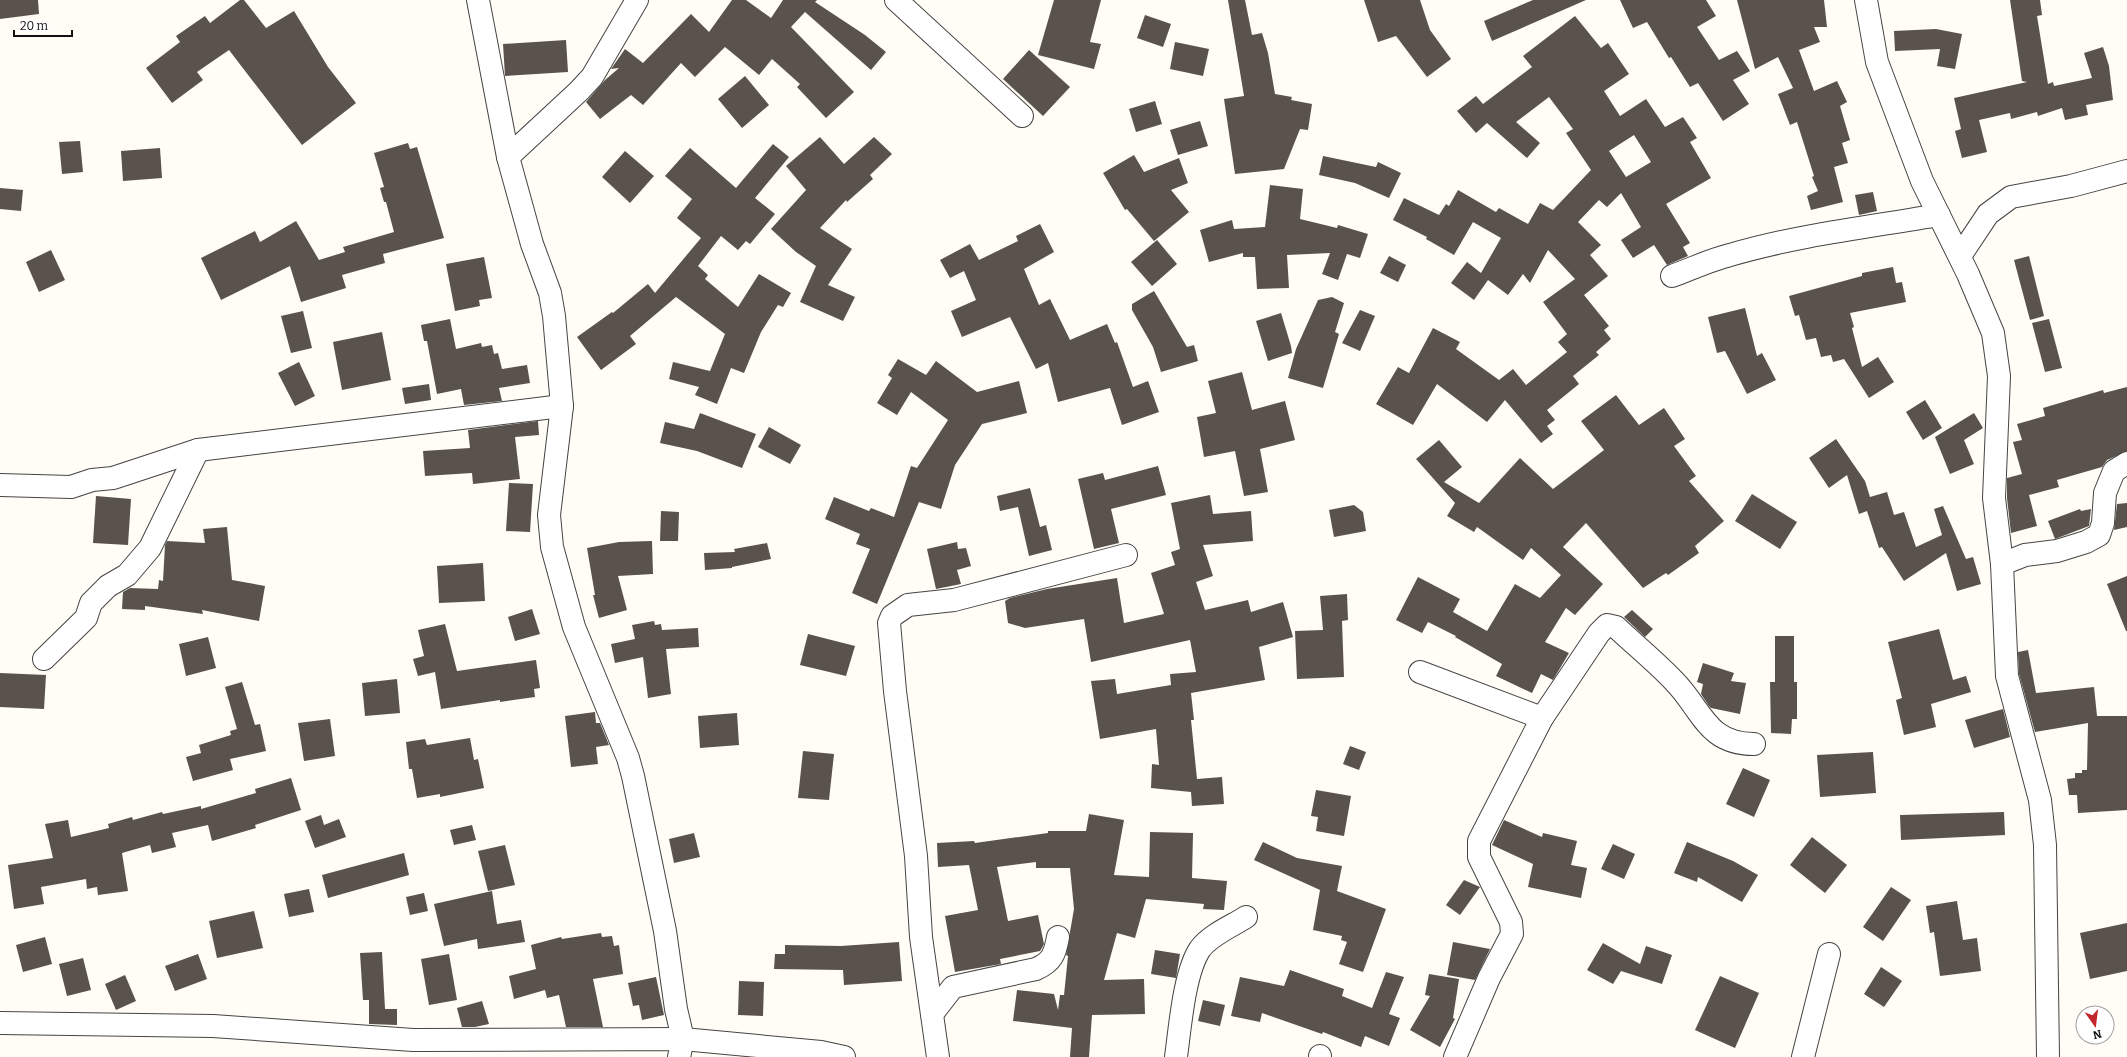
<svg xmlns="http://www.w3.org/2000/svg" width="2127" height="1057" font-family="Bitter,serif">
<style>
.building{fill:#5a524d;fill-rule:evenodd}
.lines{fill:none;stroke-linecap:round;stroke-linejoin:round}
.minor-casing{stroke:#444;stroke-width:24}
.minor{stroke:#fff;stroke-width:22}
</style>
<rect width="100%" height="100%" fill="#fffdf5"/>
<g class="building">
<polygon points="0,0 38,0 39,14 0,19"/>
<polygon points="240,0 244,0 266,28 294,11 328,67 356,103 302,145 229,50 197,72 203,80 172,103 146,68 180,42 176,36 205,16 210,23"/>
<polygon points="732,0 746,0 771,18 783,0 817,0 815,2 865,35 886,52 871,70 805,12 791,27 854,92 826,118 797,87 800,84 772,59 759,75 725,47 695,77 681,63 643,105 631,95 600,119 586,102 605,80 619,68 611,69 625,49 643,63 691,14 709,32"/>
<polygon points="1054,0 1101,0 1090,42 1101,44 1094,69 1038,55"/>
<polygon points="1228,0 1245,0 1252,35 1262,33 1268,53 1275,94 1292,97 1291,100 1312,104 1308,130 1300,129 1284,169 1235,174 1224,99 1244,96"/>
<polygon points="1364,0 1420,0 1430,30 1451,59 1427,77 1396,36 1378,42"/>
<polygon points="1533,0 1586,0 1492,41 1484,21"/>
<polygon points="1620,0 1706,0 1716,16 1697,27 1719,60 1737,51 1750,71 1733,80 1749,104 1723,121 1698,83 1690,87 1671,57 1669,58 1647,22 1633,28"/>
<polygon points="1737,0 1824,0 1827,27 1814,27 1820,42 1799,50 1814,91 1837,81 1847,102 1840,106 1850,140 1842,143 1848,163 1834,167 1843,202 1811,210 1807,196 1818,191 1812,177 1814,176 1797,122 1790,125 1778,94 1793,88 1778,57 1755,69"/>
<polygon points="2010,0 2040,0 2042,15 2037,16 2048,84 2053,82 2054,86 2092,78 2084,53 2103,47 2109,66 2113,100 2086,105 2088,115 2065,120 2062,108 2038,116 2037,112 2011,119 2010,113 1979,120 1987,152 1962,158 1955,131 1961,129 1954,98 2027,82 2022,81"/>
<polygon points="1145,15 1171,24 1163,47 1137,38"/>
<path d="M1575,16L1601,48L1608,43L1629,74L1604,91L1620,116L1646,99L1665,127L1683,117L1697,138L1690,142L1711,178L1666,204L1690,243L1683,247L1688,256L1667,265L1654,245L1633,258L1621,240L1641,227L1621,193L1607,207L1599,200L1578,222L1601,245L1590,255L1608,276L1584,295L1609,326L1604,330L1611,339L1596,352L1599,355L1573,376L1579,384L1547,410L1555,420L1547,426L1553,434L1541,443L1505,400L1487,422L1437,384L1413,425L1376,404L1398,367L1409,373L1433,328L1460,342L1456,349L1499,380L1513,369L1526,385L1567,352L1558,342L1567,334L1543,302L1575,279L1548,250L1530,283L1523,274L1508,295L1488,280L1474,300L1451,283L1467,262L1481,273L1501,238L1473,222L1454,255L1426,239L1427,237L1393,220L1404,198L1439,215L1446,204L1449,206L1458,190L1496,212L1499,208L1528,224L1540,203L1553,210L1591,170L1566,133L1573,129L1549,97L1516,122L1540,143L1527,158L1487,123L1476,133L1457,111L1476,96L1483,104L1532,67L1523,56ZM1634,135L1651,162L1626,177L1609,151Z"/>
<polygon points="1936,29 1962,34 1955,69 1937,66 1940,49 1895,51 1894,31"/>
<polygon points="566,40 568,72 505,76 503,44"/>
<polygon points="1175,42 1209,49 1203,76 1170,69"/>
<polygon points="1029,50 1070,87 1043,116 1003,79"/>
<polygon points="745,76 769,105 742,128 718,99"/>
<polygon points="1155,101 1162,124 1136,132 1129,109"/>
<polygon points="1200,121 1208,146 1178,155 1170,130"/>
<polygon points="820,137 844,164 874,137 892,154 870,175 873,179 847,202 846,200 820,228 852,249 828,285 855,297 843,321 800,302 816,266 796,252 771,229 806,190 786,166"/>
<polygon points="80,141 83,172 62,174 59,142"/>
<polygon points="408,143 410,149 417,147 444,238 383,254 385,263 342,275 346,288 301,302 290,266 221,300 201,258 255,231 260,242 296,221 319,260 345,252 343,247 394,232 386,202 384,202 380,188 384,187 374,153"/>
<polygon points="773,144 789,157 755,198 775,214 750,244 746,241 738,250 721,236 698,266 708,275 705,279 738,307 759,274 791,293 783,307 778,305 761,332 744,373 731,368 717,404 695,395 699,387 669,379 673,362 710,371 725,334 676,297 630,336 636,344 601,370 577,337 612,312 613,313 648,284 655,293 701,238 677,218 692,199 665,176 690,148 736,188"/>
<polygon points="160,148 162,178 123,181 121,151"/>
<polygon points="625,151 654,176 630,203 602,177"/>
<polygon points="1134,155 1144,172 1179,158 1188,183 1171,190 1189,212 1154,241 1127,209 1125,210 1103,173"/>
<polygon points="1323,156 1376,167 1378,162 1401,173 1389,198 1355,183 1319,175"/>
<polygon points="1270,185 1303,189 1300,219 1337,228 1338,225 1368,234 1360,258 1347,254 1338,280 1322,274 1330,253 1287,255 1289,288 1257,289 1255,257 1243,257 1243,253 1209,262 1200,230 1232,220 1234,229 1265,227"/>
<polygon points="0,188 23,190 21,211 0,209"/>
<polygon points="1873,192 1877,211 1859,215 1855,195"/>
<polygon points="1040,224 1054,252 1024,269 1039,305 1050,299 1070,340 1107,324 1115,343 1117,342 1133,387 1148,381 1159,412 1122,425 1110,388 1058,402 1048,363 1036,369 1010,317 962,337 951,311 976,300 964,271 950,278 940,260 970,244 979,260 1018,241 1016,236"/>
<polygon points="1157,240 1177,264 1152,286 1131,262"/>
<polygon points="51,250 65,280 39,292 26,262"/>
<polygon points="1389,256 1406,265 1398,282 1380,273"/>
<polygon points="2029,256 2044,316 2030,320 2014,260"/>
<polygon points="484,257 492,298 479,300 480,306 455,311 446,264"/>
<polygon points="1893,267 1896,283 1902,282 1906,302 1850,313 1854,327 1852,328 1862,367 1878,357 1894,382 1869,398 1844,359 1833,362 1831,355 1821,357 1816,338 1806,340 1799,315 1795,316 1789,296 1862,276 1862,273"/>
<polygon points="1154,291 1187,347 1194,345 1198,361 1161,372 1153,347 1132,310 1132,304"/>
<polygon points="1332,297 1344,303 1335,332 1339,334 1323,388 1288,378 1296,349 1318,300"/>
<polygon points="1745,308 1757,356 1762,353 1776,380 1747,394 1725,351 1717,353 1708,317"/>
<polygon points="1360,310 1375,316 1360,351 1342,343"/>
<polygon points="303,311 312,348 291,353 281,316"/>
<polygon points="1281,313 1291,346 1292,353 1268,361 1256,321"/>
<polygon points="450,319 456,349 481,343 482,347 492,345 494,354 498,353 502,369 527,365 530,383 499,388 502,401 464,405 461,389 437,394 427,341 424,341 421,325"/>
<polygon points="2049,319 2062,368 2045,372 2032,323"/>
<polygon points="382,332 391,380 342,390 333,342"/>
<polygon points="898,359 926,375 936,361 977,392 1019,381 1027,413 982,424 955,465 941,509 919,502 877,604 852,593 870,549 856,544 860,534 825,519 834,497 869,511 871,508 894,517 911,466 917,468 948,420 911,392 897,415 877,403 892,378 888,375"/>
<polygon points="299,362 315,396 295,406 278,373"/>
<polygon points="1242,372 1252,410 1285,401 1295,440 1260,449 1268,492 1244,496 1235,451 1204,457 1197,417 1216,413 1208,381"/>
<polygon points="429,384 431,400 405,404 402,388"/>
<polygon points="2127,387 2127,451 2107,460 2102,467 2057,480 2059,487 2029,495 2037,526 2011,533 2007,498 2007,478 2022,474 2013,442 2022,440 2017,424 2045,416 2043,408 2103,390 2104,393"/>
<polygon points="1616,395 1639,425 1664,408 1685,439 1674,446 1696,476 1689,481 1724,521 1695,546 1699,553 1668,575 1666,573 1643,588 1586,523 1563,547 1603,584 1575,615 1566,608 1545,642 1569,653 1553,680 1541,674 1532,693 1496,676 1502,664 1455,637 1456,636 1428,622 1422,633 1396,620 1418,577 1460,599 1453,612 1487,631 1515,584 1540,598 1561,575 1531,548 1523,560 1477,527 1474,532 1447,516 1455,503 1416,459 1439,440 1462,467 1444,482 1479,503 1520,458 1553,489 1604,450 1581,421"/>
<polygon points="1925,400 1942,428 1923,440 1906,412"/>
<polygon points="700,413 756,434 742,468 697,451 660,443 665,422 694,429"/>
<polygon points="1974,413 1983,428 1964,440 1974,464 1950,474 1935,437"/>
<polygon points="538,421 539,435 515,437 520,479 473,484 472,473 425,476 423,451 470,448 468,430"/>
<polygon points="769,427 801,445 790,464 758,447"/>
<polygon points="1836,439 1865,481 1870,497 1887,492 1894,515 1904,512 1916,547 1942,535 1934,509 1943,506 1966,559 1973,557 1981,584 1957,591 1946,553 1904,581 1882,547 1879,548 1867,511 1859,514 1847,475 1829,488 1809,458"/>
<polygon points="1158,466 1166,495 1111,509 1119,543 1094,549 1078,479 1103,473 1105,480"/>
<polygon points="509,483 533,484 530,532 506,531"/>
<polygon points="1030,488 1040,527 1046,525 1052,550 1029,556 1018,507 1000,511 997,496"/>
<polygon points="1752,494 1797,522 1780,549 1735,521"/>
<polygon points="1210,495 1213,514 1251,511 1253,541 1203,545 1213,576 1196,582 1205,610 1248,600 1251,612 1283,602 1293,637 1259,647 1265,680 1191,693 1194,720 1191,720 1197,779 1222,777 1224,804 1192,806 1191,792 1151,788 1152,764 1159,765 1156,729 1100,739 1091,681 1115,679 1117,694 1171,685 1170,674 1196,672 1190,640 1091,662 1084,619 1025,628 1008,623 1005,601 1010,598 1047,589 1117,578 1124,623 1164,614 1151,573 1175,565 1171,552 1180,549 1171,503"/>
<polygon points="96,496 131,499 128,545 93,543"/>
<polygon points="2127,503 2127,527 2114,530 2117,504"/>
<polygon points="1354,505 1363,512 1366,531 1334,537 1329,510"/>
<polygon points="2080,509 2081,511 2091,509 2089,526 2055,539 2048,521"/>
<polygon points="661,511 679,512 678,541 660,541"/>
<polygon points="227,527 232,580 265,586 259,621 202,610 203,614 145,606 145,610 122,609 123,592 130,588 158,589 159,580 163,581 165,545 167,541 205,543 203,529"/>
<polygon points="652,541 653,574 618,576 627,610 599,618 593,595 595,595 587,548 619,542"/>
<polygon points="957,542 958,549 966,548 971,566 957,570 961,584 936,589 927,549"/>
<polygon points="767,543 771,559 732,567 732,568 705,570 704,553 735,552 734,549"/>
<polygon points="483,563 485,601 439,603 437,566"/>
<polygon points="2127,576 2127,631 2126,631 2107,584"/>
<polygon points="1347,594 1348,620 1342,621 1344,677 1297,679 1295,631 1323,630 1320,596"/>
<polygon points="532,609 540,634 515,641 508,617"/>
<polygon points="1632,610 1653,629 1645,637 1624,617"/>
<polygon points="654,621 655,625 661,624 662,630 698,628 699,647 666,649 671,694 648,698 643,657 615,663 611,644 635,639 632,625"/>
<polygon points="445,624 457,671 536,660 540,688 534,689 535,697 500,702 500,700 441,709 435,672 418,676 413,659 424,656 418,630"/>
<polygon points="1939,629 1953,680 1966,676 1971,692 1931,704 1936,727 1904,735 1896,700 1902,698 1888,642"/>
<polygon points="808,634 855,646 846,676 800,665"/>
<polygon points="1775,636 1794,636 1794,682 1797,682 1797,719 1792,719 1791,734 1771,733 1770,682 1775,682"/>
<polygon points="208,637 216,668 186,676 179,644"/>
<polygon points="2028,650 2036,693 2094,687 2097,716 2127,716 2127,810 2078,813 2077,795 2069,795 2067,779 2075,778 2075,773 2082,773 2082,770 2087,770 2088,723 2035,732 2019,674 2018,652"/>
<polygon points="1703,663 1734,673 1731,681 1746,683 1740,714 1711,708 1709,706 1701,694 1703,684 1697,682"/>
<polygon points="0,673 46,675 44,709 0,707"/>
<polygon points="397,679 400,713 365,716 362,683"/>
<polygon points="242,682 255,725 260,724 266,751 230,759 233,770 193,781 186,757 201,753 199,745 231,735 230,731 237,729 225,687"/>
<polygon points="2003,709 2010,737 1974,748 1965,720"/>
<polygon points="595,712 596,723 600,723 609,745 596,747 598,764 571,767 565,716"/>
<polygon points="737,713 739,745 700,748 698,716"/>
<polygon points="330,719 335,756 304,761 298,723"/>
<polygon points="470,738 474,760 478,759 484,788 440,797 440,794 417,798 412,769 409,769 406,742 425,739 427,745"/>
<polygon points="1350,746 1366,752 1359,770 1343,764"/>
<polygon points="803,751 834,754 829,800 798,798"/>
<polygon points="1873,752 1876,793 1820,797 1817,755"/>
<polygon points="1743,768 1770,780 1754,817 1726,804"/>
<polygon points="291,778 301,810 255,825 256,828 212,841 208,825 172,833 176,847 152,853 150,845 122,853 128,891 98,895 97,887 87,889 86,879 41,887 44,904 14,909 8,865 53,858 45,824 68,820 71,837 109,828 108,824 132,817 133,820 162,812 163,814 201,806 201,809 256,793 255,789"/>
<polygon points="1316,790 1351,796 1344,836 1316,831 1318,817 1311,816"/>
<polygon points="2004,812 2005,835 1901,840 1900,815"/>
<polygon points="1089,814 1124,820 1114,875 1149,877 1150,832 1193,833 1192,878 1227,881 1224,910 1203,909 1204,904 1146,899 1135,938 1117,933 1104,980 1144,979 1145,1014 1092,1015 1089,1057 1070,1057 1072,1028 1013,1021 1017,990 1054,994 1058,1010 1060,995 1064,995 1068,956 1066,955 1074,909 1070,868 1036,868 1036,862 997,867 1008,921 1038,915 1044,944 1042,948 1040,951 1000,959 1001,964 955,972 945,916 978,910 969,865 938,867 937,843 974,841 975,843 1048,833 1048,831 1086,831"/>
<polygon points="321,815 324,825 339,819 346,837 315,848 305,821"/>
<polygon points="1504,820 1542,837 1543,833 1577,841 1571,865 1587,868 1581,898 1528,887 1533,864 1492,845"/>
<polygon points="472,825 476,840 454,845 450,830"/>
<polygon points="694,833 700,857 674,863 669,839"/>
<polygon points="1812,837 1847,865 1825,893 1790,865"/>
<polygon points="1263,842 1297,858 1342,866 1337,891 1386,909 1363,972 1339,964 1347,942 1341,940 1342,936 1313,930 1320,890 1254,860"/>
<polygon points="1687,842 1733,861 1758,875 1742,902 1698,877 1697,882 1674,873"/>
<polygon points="1613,844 1635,854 1624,879 1601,869"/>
<polygon points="505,845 515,885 488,891 478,851"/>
<polygon points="404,853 409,875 328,898 322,875"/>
<polygon points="1464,880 1480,887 1460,915 1446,905"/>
<polygon points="1891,887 1911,900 1883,941 1863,927"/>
<polygon points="309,889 314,912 289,917 284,894"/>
<polygon points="492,891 497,924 521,920 525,942 478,949 477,939 444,946 434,904"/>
<polygon points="424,893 428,911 410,915 406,897"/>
<polygon points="1957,901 1963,940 1977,938 1981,971 1940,976 1934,932 1930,933 1926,906"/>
<polygon points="254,911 263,948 217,958 209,921"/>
<polygon points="2127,923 2127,971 2090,979 2080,933"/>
<polygon points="601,933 602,937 612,936 614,946 619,945 623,974 593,979 603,1027 566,1027 559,995 547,998 545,990 514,999 509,976 536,969 531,945 561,937 562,939"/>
<polygon points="45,937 52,964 23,972 16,945"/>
<polygon points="899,942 902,981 844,985 843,970 774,969 775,954 785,954 785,945 841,946"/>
<polygon points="1453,942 1490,949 1475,980 1447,975"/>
<polygon points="1603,943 1640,964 1646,946 1672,955 1662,984 1621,971 1613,984 1587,970"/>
<polygon points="1155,950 1180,954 1176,978 1151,974"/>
<polygon points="382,952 385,1009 397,1009 397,1025 369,1024 369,1000 363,1000 360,953"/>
<polygon points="198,954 207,979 175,991 165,966"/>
<polygon points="449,954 457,1000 429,1005 421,959"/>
<polygon points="83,958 91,990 67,996 59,964"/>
<polygon points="1881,967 1902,981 1884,1007 1864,994"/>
<polygon points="1290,970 1344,989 1342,996 1372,1008 1386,972 1404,977 1389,1014 1400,1018 1389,1046 1365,1036 1361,1047 1323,1032 1322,1034 1262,1013 1260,1022 1231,1016 1240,977 1284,986"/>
<polygon points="1429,974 1459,979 1453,1018 1455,1019 1440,1047 1410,1030 1430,996 1425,995"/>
<polygon points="125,975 136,1001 116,1010 105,984"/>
<polygon points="1720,976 1759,993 1735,1048 1695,1030"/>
<polygon points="656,977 664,1015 642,1020 639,1005 633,1006 628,983"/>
<polygon points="739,981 764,982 763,1016 738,1015"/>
<polygon points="1203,1000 1225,1005 1220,1026 1198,1021"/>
<polygon points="482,1001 489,1024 475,1027 462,1027 457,1008"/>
</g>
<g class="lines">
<defs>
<g id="minor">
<polyline points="478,0 508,157"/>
<polyline points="637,0 592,77 579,91 508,157 532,244 550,293 554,316 562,406 549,515 552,547 574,627 628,758 633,776 665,931 676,1009 683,1039 679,1057"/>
<polyline points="896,0 1022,116"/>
<polyline points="1866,0 1877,62 1922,181 1968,274 1993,333 1999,376 1994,498 2002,564 2007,676 2040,800 2045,845 2048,1057"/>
<polyline points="1960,256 1988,214 2011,197 2071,186 2127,171"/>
<path d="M1672,276C1691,269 1710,260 1730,255C1798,235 1869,227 1939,215"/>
<polyline points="0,485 71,487 92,480 113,478 198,450 562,406"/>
<polyline points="2002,564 2025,555 2057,551 2086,542 2099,535 2103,523 2105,493 2114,471 2127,463"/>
<polyline points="44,659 86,618 91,603 108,586 127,575 150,548 198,450"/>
<polyline points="1420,672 1542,718"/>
<path d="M932,1014L953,987L1036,969C1052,962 1055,954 1058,937"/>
<polyline points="0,1023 213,1026 413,1040 683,1039 821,1052 844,1057"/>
<polyline points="938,1057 921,937 916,856 895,691 889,623 892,616 908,605 954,600 1126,555"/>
<path d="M1176,1057C1180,1028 1184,973 1200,949C1210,935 1232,926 1246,917"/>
<polyline points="1320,1057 1320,1056"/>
<path d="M1455,1057L1489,978L1512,934L1511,922L1479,857V841L1542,718L1599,633L1607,625L1616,627C1635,645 1656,662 1674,681C1702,709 1706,744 1754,744"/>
<polyline points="1803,1057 1829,954"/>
</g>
</defs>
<use href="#minor" class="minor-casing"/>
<use href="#minor" class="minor"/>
</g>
<g transform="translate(2095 1025) rotate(166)"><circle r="19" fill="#ffffff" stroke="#a0a0a0"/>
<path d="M0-3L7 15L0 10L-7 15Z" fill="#c4262e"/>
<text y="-6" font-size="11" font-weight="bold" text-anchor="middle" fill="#111111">N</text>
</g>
<path d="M14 30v6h58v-6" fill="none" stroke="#111111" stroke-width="2"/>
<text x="20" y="30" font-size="12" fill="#111111" stroke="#ffffff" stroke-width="3" paint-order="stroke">20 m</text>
</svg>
